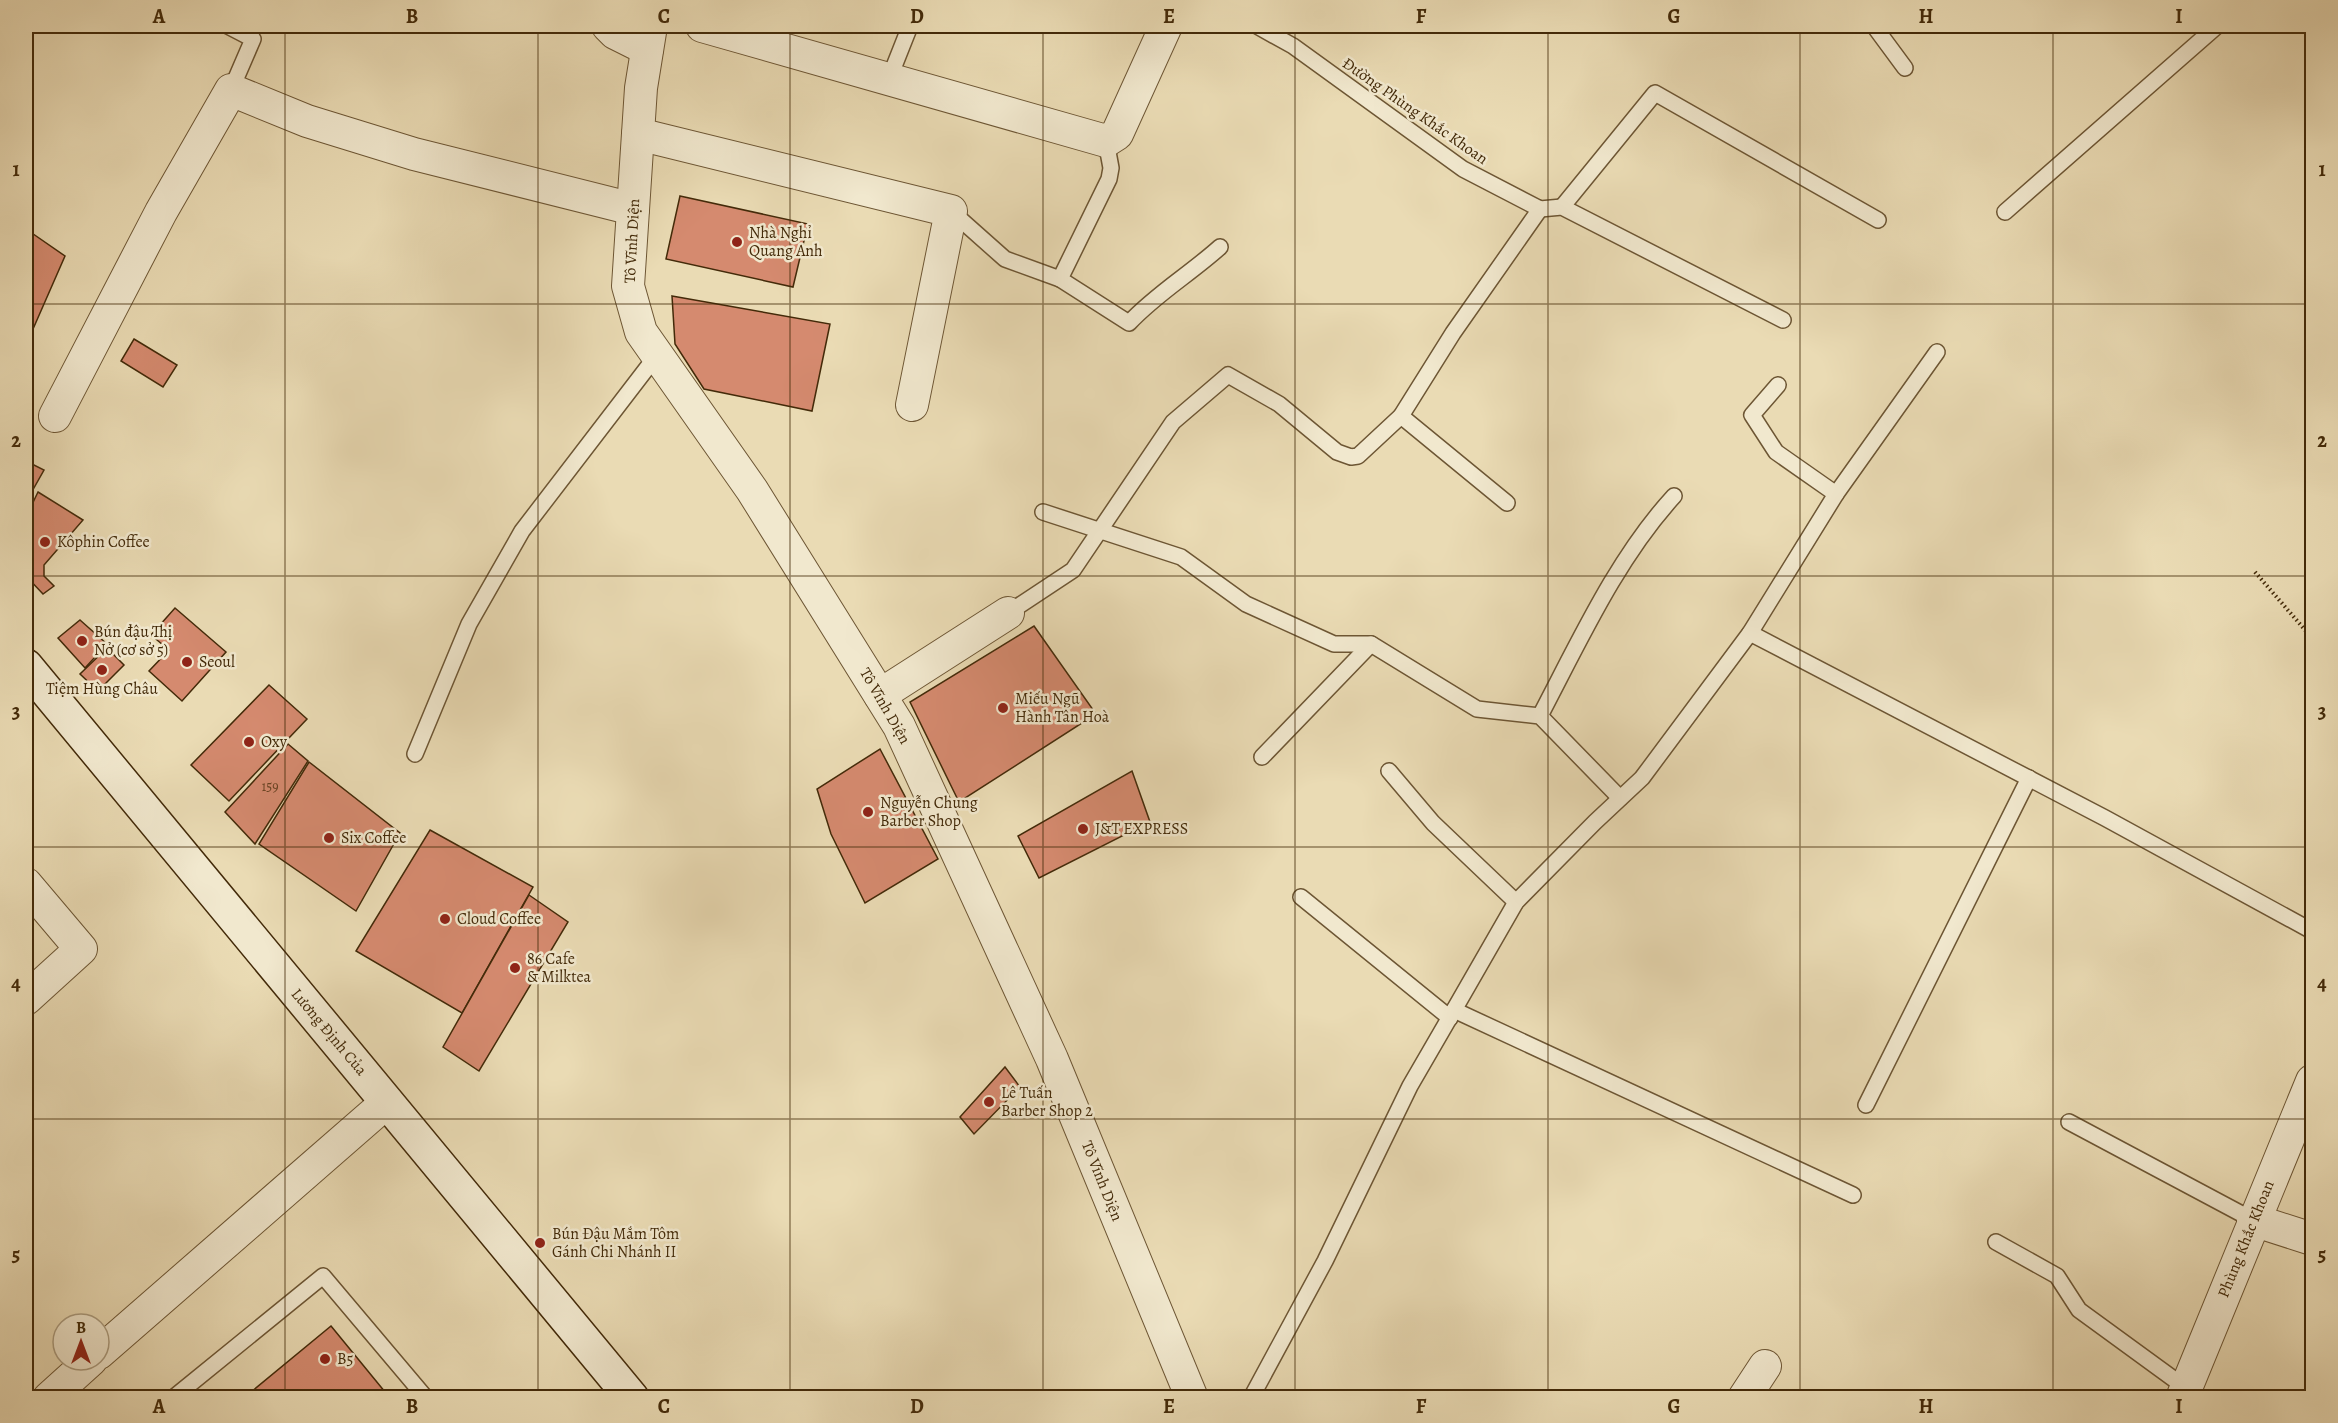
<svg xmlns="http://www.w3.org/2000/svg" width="2338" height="1423" font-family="Alegreya,serif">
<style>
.building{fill:#d58a6f;stroke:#432a09;stroke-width:1.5}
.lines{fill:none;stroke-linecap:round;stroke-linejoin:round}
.lane-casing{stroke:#6d5634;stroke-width:18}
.street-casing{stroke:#6d5634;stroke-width:34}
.secondary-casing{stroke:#432a09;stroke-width:36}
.path{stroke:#432a09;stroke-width:4;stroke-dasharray:1.5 3;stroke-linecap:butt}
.lane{stroke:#f1e8ce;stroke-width:15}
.street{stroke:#f1e8ce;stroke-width:32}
.secondary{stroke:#f1e8ce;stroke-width:33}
.grid{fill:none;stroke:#432a09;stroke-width:1.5;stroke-opacity:0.55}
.poi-dot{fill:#8f2418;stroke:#f1e8ce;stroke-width:2}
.labels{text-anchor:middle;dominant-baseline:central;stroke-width:5;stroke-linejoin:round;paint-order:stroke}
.number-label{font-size:14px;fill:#684222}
.street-label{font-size:16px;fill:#432a09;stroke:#f1e8ce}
.poi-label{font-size:16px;fill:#432a09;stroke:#f1e8ce;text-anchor:start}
.neatline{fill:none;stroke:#432a09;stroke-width:2}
.grid-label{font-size:20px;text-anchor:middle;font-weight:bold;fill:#432a09}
</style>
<rect width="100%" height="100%" fill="#eadbb4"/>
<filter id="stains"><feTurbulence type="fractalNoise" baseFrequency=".00333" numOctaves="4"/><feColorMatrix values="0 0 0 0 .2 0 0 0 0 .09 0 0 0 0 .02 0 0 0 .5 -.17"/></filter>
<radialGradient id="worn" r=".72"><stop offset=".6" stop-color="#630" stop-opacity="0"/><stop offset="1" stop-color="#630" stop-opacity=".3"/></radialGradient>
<g class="building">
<polygon points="680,196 808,224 793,287 666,259"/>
<polygon points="26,229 65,256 26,345"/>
<polygon points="672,296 830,324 812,411 704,389 675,344"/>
<polygon points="134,339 177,365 163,387 121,361"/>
<polygon points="26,461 44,470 26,502"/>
<polygon points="38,492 83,520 44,565 44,576 54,586 43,594 26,576 26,517"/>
<polygon points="175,608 226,652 182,701 149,671 169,650 151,635"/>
<polygon points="80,620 107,644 85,668 58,638"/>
<polygon points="1034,626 1096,714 959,802 910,702"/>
<polygon points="107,648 124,665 98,691 80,674"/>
<polygon points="269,685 307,719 229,801 191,765"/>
<polygon points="288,744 308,761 255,844 225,812"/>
<polygon points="880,749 938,859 865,903 831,834 817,789"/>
<polygon points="309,762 400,833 356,911 259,844"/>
<polygon points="1132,771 1150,822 1039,878 1018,836"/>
<polygon points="430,830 533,887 462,1013 356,951"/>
<polygon points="529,895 568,922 479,1071 443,1047"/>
<polygon points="1005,1067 1020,1087 974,1134 960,1117"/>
<polygon points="331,1326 390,1398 256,1398 251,1392"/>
</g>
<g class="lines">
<defs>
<g id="lane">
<polyline points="228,26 253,39 231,90"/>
<polyline points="1257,26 1293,46 1463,169 1540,209 1562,207 1783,320"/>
<polyline points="1874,26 1905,68"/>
<polyline points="889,79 910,26"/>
<path d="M1106,141L1111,168L1109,179L1060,279L1129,323C1156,294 1190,274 1220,247"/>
<polyline points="1562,207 1655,93 1878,220"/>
<polyline points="951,211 1005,259 1060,279"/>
<polyline points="2005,212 2217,26"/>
<polyline points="1401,416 1507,503"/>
<polyline points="1836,494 1937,352"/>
<polyline points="1043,512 1181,557 1246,604 1334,644 1371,644 1477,709 1540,716 1620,798"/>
<polyline points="1008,613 1073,570 1173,422 1228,375 1279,404 1337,452 1351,457 1358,456 1401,416 1453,333 1540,209"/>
<polyline points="1750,633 2105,818 2312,931"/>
<path d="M1540,716C1579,642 1617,558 1674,496"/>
<polyline points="415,754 469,624 522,531 657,355"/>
<polyline points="1262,757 1371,644"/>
<polyline points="1389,771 1433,823 1516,902"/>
<polyline points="1301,897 1450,1018"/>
<polyline points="1454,1010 1516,902 1595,822 1642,778 1750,633 1836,494 1776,452 1752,415 1778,385"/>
<polyline points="1866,1105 2029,778"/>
<polyline points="2069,1122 2253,1220"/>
<polyline points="1996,1242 2057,1276 2079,1310 2186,1388"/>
<polyline points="173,1398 323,1276 426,1398"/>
<polyline points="1251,1398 1325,1261 1410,1086 1454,1010 1853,1195"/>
</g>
<g id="street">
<polyline points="608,26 615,33 647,49"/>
<polyline points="651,26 641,88 628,286 641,332 752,490 899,726 1052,1059 1192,1398"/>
<polyline points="702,26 1106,141 1117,134 1166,26"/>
<polyline points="638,134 951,211 912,405"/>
<polyline points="55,416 161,212 231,90 307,121 414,154 633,209"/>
<polyline points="880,695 1008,613"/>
<polyline points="26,884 81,949 26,999"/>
<polyline points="2253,1220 2312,1239"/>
<polyline points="99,1353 387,1102"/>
<polyline points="49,1398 91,1360"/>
<polyline points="1744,1398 1765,1366"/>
<polyline points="2182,1398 2312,1081"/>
</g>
<polyline id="secondary" points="26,666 632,1398"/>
</defs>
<use href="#lane" class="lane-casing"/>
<use href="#street" class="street-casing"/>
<use href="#secondary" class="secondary-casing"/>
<polyline class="path" points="2255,572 2312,638"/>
<use href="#lane" class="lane"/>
<use href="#street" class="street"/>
<use href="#secondary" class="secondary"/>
</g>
<path class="grid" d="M285,26V1398M538,26V1398M790,26V1398M1043,26V1398M1295,26V1398M1548,26V1398M1800,26V1398M2053,26V1398M26,304H2312M26,576H2312M26,847H2312M26,1119H2312"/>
<g class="poi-dot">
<circle cx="737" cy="242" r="6"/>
<circle cx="45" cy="542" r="6"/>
<circle cx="82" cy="641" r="6"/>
<circle cx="187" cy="662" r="6"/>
<circle cx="102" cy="670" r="6"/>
<circle cx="1003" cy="708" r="6"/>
<circle cx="249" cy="742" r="6"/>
<circle cx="868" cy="812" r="6"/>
<circle cx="1083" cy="829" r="6"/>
<circle cx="329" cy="838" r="6"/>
<circle cx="445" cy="919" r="6"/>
<circle cx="515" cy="968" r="6"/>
<circle cx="989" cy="1102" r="6"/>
<circle cx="540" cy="1243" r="6"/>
<circle cx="325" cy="1359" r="6"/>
</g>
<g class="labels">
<g class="number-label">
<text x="270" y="786">159</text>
</g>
<g class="street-label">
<text transform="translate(1415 111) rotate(35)">Đường Phùng Khắc Khoan</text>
<text transform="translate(632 241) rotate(-87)">Tô Vĩnh Diện</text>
<text transform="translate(885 706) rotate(60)">Tô Vĩnh Diện</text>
<text transform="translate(329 1032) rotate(50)">Lương Định Của</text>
<text transform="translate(1102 1181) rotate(68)">Tô Vĩnh Diện</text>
<text transform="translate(2246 1239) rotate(-68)">Phùng Khắc Khoan</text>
</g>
<g class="poi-label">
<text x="749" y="233">Nhà Nghỉ<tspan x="749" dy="18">Quang Anh</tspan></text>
<text x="57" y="542">Kôphin Coffee</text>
<text x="94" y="632">Bún đậu Thị<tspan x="94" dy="18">Nở (cơ sở 5)</tspan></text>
<text x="199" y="662">Seoul</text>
<text x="102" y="689" text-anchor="middle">Tiệm Hùng Châu</text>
<text x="1015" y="699">Miếu Ngũ<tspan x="1015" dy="18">Hành Tân Hoà</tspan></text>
<text x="261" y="742">Oxy</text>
<text x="880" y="803">Nguyễn Chung<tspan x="880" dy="18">Barber Shop</tspan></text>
<text x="1095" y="829">J&amp;T EXPRESS</text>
<text x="341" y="838">Six Coffee</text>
<text x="457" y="919">Cloud Coffee</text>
<text x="527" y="959">86 Cafe<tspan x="527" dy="18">&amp; Milktea</tspan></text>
<text x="1001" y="1093">Lê Tuấn<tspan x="1001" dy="18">Barber Shop 2</tspan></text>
<text x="552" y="1234">Bún Đậu Mắm Tôm<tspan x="552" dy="18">Gánh Chi Nhánh II</tspan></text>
<text x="337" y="1359">B5</text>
</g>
</g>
<rect width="2338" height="1423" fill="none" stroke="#eadbb4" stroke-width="66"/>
<g transform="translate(81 1342)"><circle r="28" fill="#f1e8ce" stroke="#ab9c7f" stroke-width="1.5"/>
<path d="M0-4.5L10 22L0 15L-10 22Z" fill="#8f2418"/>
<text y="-9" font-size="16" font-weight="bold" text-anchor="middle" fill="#432a09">B</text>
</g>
<rect x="33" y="33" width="2272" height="1357" class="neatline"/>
<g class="grid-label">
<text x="159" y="23">A</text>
<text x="412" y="23">B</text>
<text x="664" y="23">C</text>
<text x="917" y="23">D</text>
<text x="1169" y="23">E</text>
<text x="1421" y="23">F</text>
<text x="1674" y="23">G</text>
<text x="1926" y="23">H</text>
<text x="2179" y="23">I</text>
<text x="16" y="176">1</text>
<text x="2322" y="176">1</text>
<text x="16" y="447">2</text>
<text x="2322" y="447">2</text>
<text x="16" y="718">3</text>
<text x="2322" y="718">3</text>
<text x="16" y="990">4</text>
<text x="2322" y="990">4</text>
<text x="16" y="1261">5</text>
<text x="2322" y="1261">5</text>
<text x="159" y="1413">A</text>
<text x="412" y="1413">B</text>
<text x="664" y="1413">C</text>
<text x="917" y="1413">D</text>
<text x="1169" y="1413">E</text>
<text x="1421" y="1413">F</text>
<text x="1674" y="1413">G</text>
<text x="1926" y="1413">H</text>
<text x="2179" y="1413">I</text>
</g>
<rect width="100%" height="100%" filter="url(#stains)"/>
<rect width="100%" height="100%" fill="url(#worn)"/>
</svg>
